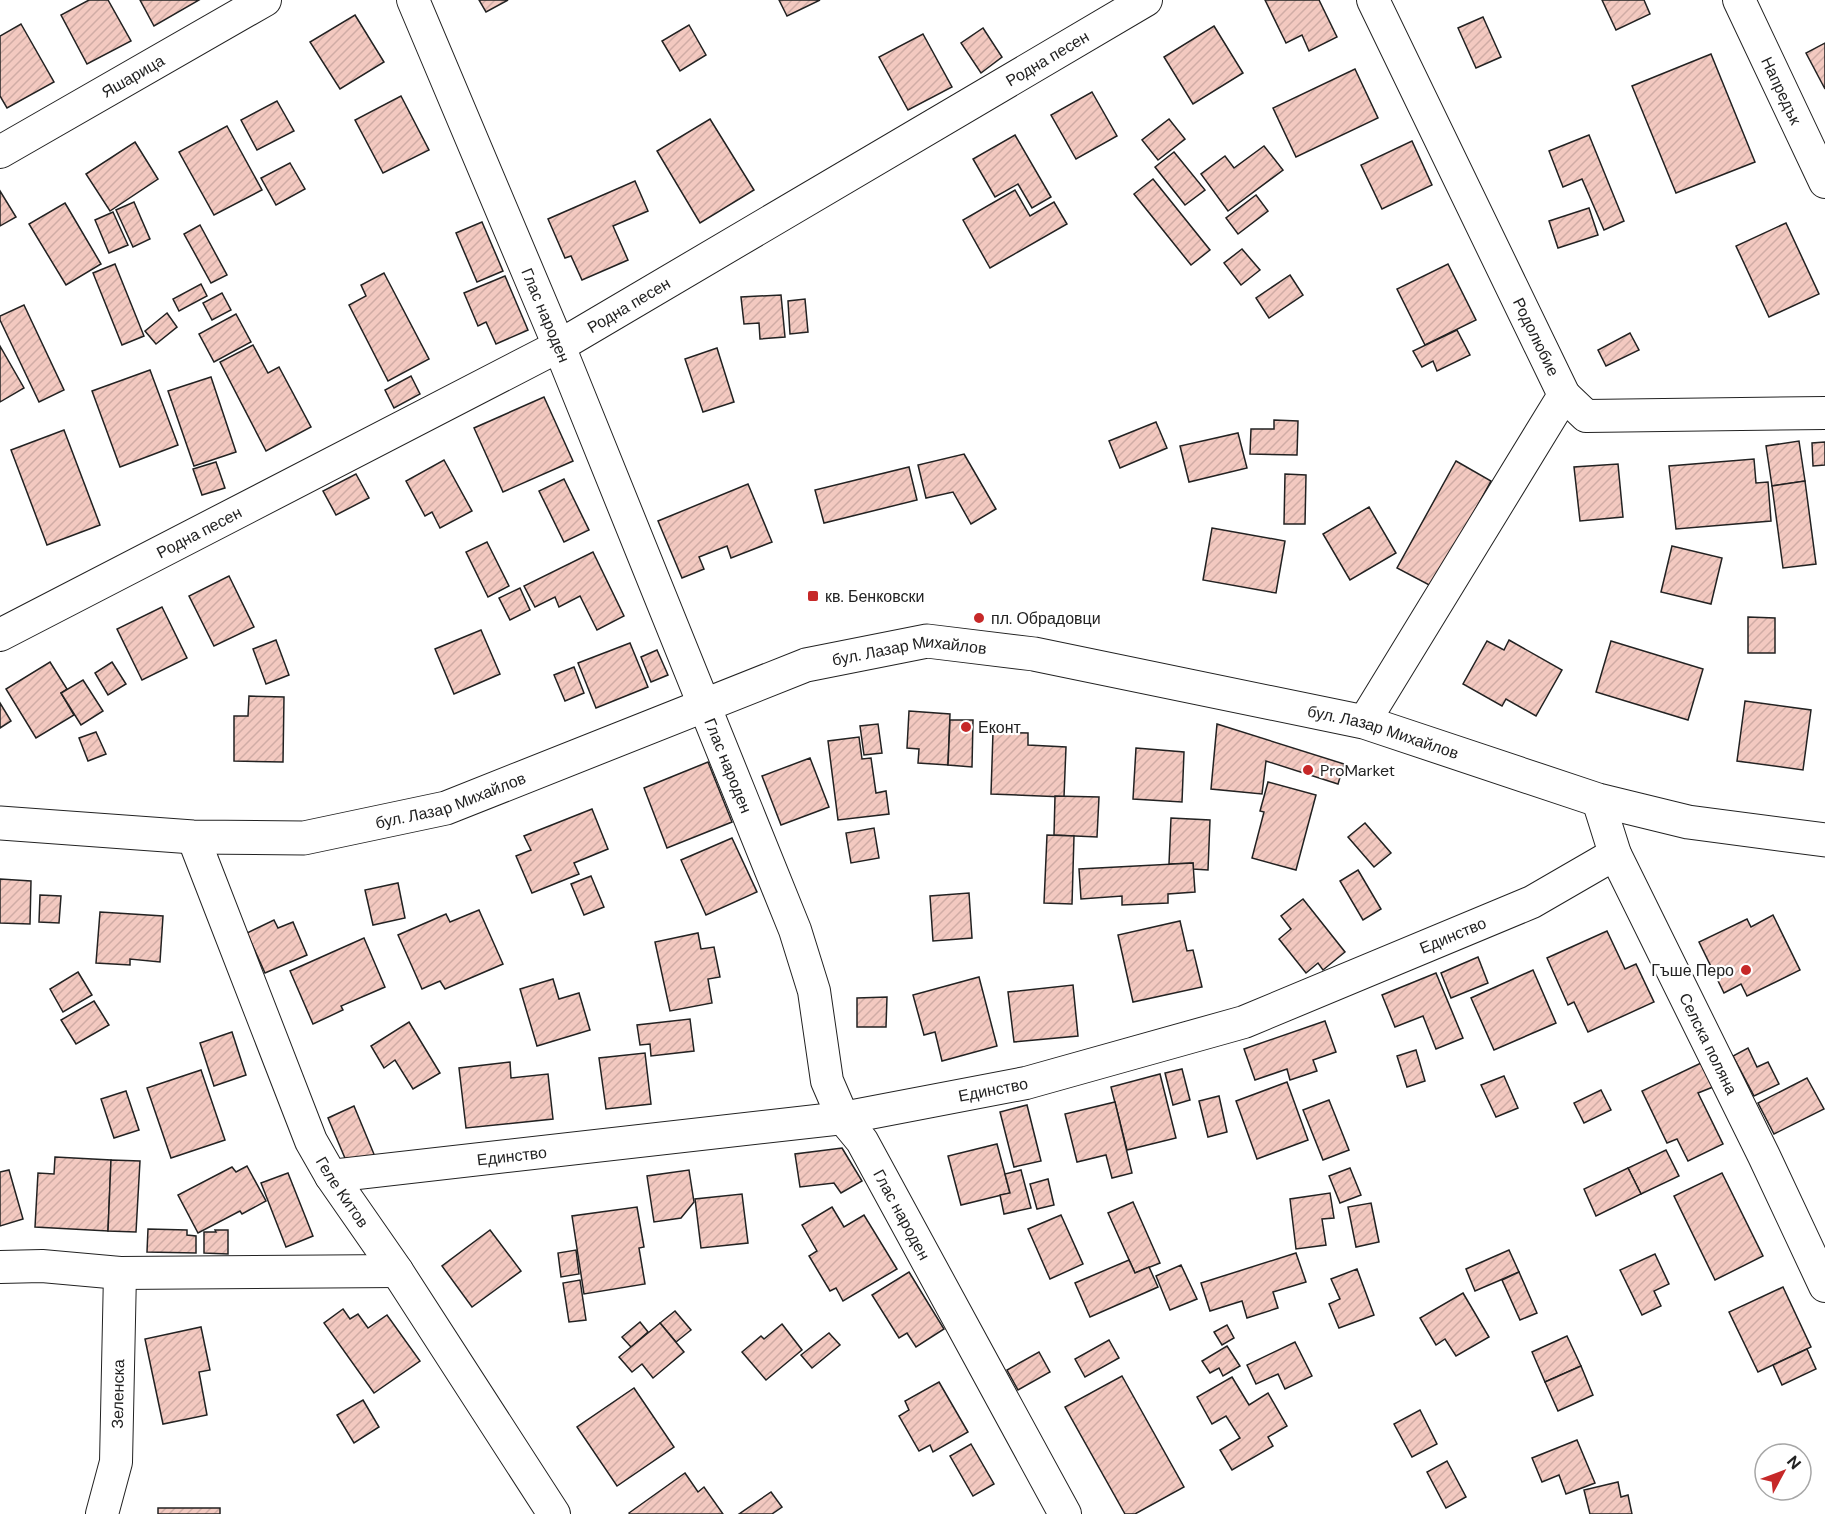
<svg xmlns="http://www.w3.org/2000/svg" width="1825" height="1514" font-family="'DM Sans',sans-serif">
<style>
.building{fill:url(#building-hatch);stroke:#222;stroke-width:1.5}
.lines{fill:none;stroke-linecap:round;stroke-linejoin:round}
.street-casing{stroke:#222;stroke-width:34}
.secondary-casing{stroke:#222;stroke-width:35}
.street{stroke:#fff;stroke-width:32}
.secondary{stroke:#fff;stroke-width:33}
.poi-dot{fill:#c62828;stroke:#fff;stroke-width:2}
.labels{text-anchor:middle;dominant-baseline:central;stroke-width:4.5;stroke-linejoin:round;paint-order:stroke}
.street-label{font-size:16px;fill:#222;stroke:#fff}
.poi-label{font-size:16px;fill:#222;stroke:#fff;text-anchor:start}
</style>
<defs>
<pattern id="building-hatch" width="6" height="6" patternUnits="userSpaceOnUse" patternTransform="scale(1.5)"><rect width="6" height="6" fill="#f3c9c0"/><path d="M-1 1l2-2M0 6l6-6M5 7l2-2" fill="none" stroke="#d0aca5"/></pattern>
</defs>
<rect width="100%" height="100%" fill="#fff"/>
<g class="building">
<polygon points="89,0 108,0 131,41 87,64 61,15"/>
<polygon points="140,0 199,0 154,26"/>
<polygon points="479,0 508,0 486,12"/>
<polygon points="779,0 820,0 787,16"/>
<polygon points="1265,0 1319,0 1337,37 1309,51 1302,35 1286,43"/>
<polygon points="1602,0 1644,0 1650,14 1616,30"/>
<polygon points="355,15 384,62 340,89 310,42"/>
<polygon points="1483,17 1501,57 1476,68 1458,28"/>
<polygon points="21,24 54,82 7,108 0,96 0,36"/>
<polygon points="689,25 706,55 680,71 662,41"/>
<polygon points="1214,26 1243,73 1193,104 1164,57"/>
<polygon points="983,28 1002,57 981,73 961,43"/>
<polygon points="923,34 952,87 908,110 879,57"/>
<polygon points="1825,43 1825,89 1806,53"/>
<polygon points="1711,54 1755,162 1676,193 1632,86"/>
<polygon points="1355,69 1378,118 1296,157 1273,108"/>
<polygon points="1092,92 1117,136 1076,159 1051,115"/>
<polygon points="401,96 429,150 383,173 355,120"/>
<polygon points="277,101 294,131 257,150 241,120"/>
<polygon points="710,119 754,190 700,223 657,151"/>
<polygon points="1169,119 1185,139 1158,160 1142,140"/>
<polygon points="227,126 262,190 214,215 179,152"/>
<polygon points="1015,135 1051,197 1032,208 1018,184 995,197 973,159"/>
<polygon points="1589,135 1624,221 1604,230 1582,179 1563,187 1549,151"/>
<polygon points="1412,141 1432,185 1382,209 1361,165"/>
<polygon points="135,142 158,179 110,211 86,174"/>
<polygon points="1264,146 1283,170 1228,211 1201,174 1225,156 1234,168"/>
<polygon points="1174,152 1205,190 1185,205 1155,167"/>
<polygon points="290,163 305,189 276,205 261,178"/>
<polygon points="1153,179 1210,250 1191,265 1134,194"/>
<polygon points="635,181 648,211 613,226 628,260 582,280 571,256 565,258 548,219"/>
<polygon points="1015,190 1030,216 1054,202 1067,224 990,268 963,220"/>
<polygon points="0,191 16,217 0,226"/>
<polygon points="1256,195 1268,211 1238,234 1226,218"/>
<polygon points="134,202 150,239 133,247 116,210"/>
<polygon points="65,203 101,264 66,285 29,224"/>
<polygon points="1589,208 1598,235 1558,248 1549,221"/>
<polygon points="113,212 128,245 109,253 95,220"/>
<polygon points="482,222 503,271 477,282 456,233"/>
<polygon points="1786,223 1819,294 1769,317 1736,246"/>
<polygon points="200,225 227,275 211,283 184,234"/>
<polygon points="1242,249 1260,270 1241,285 1224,263"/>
<polygon points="115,264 144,336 122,345 93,273"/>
<polygon points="1448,264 1476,320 1425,345 1397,289"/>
<polygon points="384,273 429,359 388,381 349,305 366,296 361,285"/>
<polygon points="1290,275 1303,295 1269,318 1256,298"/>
<polygon points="505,276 528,330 496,344 486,322 478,326 464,293"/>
<polygon points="201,284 207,296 179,311 173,299"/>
<polygon points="222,293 231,310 212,320 203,303"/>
<polygon points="781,295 785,337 760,339 759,323 744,324 741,297"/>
<polygon points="805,299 808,332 790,334 788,301"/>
<polygon points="24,305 64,390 39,402 0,320 0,316"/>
<polygon points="167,313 177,327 156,344 145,331"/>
<polygon points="236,314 251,342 214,362 199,334"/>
<polygon points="1457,330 1470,355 1437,371 1433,361 1422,367 1413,351"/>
<polygon points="1630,333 1639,350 1606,366 1598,350"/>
<polygon points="253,345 268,373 279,367 311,427 266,451 220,362"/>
<polygon points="0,346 24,388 0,402"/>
<polygon points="717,348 734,402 703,412 685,359"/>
<polygon points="150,370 178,445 120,467 92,391"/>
<polygon points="411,376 420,394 394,408 385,390"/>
<polygon points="211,377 236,452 194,466 168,391"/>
<polygon points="544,397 573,461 503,492 474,428"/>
<polygon points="1274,420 1298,421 1297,455 1250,454 1251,429 1274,429"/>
<polygon points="1156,422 1167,448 1120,468 1109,441"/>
<polygon points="64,430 100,525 47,545 11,450"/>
<polygon points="1238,433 1247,468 1189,482 1180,446"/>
<polygon points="1799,441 1805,481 1772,486 1766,446"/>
<polygon points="1825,442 1825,465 1813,466 1812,443"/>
<polygon points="964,454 996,509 971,524 953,492 926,498 918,465"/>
<polygon points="1754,459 1756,483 1768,482 1771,521 1676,529 1669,466"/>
<polygon points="444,460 472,511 440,528 432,512 425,516 406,481"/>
<polygon points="1456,461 1491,481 1433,587 1397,568"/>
<polygon points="216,462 225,488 202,495 193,469"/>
<polygon points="1618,464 1623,517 1580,521 1574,467"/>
<polygon points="909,467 917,500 824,523 815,490"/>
<polygon points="356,474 369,498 336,515 323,491"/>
<polygon points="1285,474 1306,475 1305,524 1284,524"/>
<polygon points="564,479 589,530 564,542 539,491"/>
<polygon points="1805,481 1816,564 1783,568 1772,486"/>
<polygon points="748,484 772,542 731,558 727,546 699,557 704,569 682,578 658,521"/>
<polygon points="1369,507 1396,553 1350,580 1323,534"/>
<polygon points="1212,528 1285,541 1276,593 1203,580"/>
<polygon points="487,542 509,586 488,597 466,552"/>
<polygon points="1672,546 1722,558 1711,604 1661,592"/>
<polygon points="593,552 624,616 597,630 580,596 559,607 555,597 535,607 524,586"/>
<polygon points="229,576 254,627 214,646 189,596"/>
<polygon points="520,588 530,610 510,620 499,598"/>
<polygon points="162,607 187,658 142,680 117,629"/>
<polygon points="1748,617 1775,618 1775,653 1748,653"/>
<polygon points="481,630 500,674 454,694 435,649"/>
<polygon points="276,640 289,675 266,684 253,649"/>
<polygon points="1509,640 1562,670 1536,716 1506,699 1502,706 1463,684 1487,641 1504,650"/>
<polygon points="1611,641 1703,669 1688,720 1596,692"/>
<polygon points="630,643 648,687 596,708 578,663"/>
<polygon points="657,650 668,675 651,682 641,657"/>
<polygon points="50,662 67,689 61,693 74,715 36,738 6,689"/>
<polygon points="112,662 126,684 108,695 95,673"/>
<polygon points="574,667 584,693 565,701 554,675"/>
<polygon points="83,680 103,711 81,725 61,693"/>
<polygon points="249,696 284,697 283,762 234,761 234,716 248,716"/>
<polygon points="1745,701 1811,710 1803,770 1737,761"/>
<polygon points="0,703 11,721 0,728"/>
<polygon points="909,711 950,714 948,765 918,763 919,749 907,748"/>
<polygon points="950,720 973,720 972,767 948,765"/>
<polygon points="878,724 882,753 864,755 860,726"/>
<polygon points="1217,724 1344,764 1338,784 1266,761 1262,794 1211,789"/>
<polygon points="96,732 106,754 88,761 79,738"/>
<polygon points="993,732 1028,733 1028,745 1066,747 1064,797 991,794"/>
<polygon points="859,737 862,759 871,758 876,793 886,791 889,814 838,820 828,741"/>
<polygon points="1136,748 1184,752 1182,802 1133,799"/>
<polygon points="810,758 829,807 781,825 762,776"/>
<polygon points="708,762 732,822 667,848 644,788"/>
<polygon points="1268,782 1316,795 1296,870 1252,858 1264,812 1260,811"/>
<polygon points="1055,796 1099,797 1097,837 1054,835"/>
<polygon points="592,809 608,849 574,863 579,874 532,893 516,856 531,850 524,836"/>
<polygon points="1171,818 1210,820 1208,870 1193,869 1193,863 1169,864"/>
<polygon points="1365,823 1391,853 1374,867 1348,837"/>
<polygon points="874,828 879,858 851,863 846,833"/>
<polygon points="1047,835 1074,836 1072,904 1044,903"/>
<polygon points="732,838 757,892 706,915 681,860"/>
<polygon points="1193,863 1195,892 1168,894 1168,903 1122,905 1122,896 1081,899 1079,869"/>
<polygon points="1358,870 1381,909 1363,920 1340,881"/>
<polygon points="591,876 604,907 584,915 571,884"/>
<polygon points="0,879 31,881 30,924 0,923"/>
<polygon points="398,883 405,918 373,925 365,890"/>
<polygon points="969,893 972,938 933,941 930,896"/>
<polygon points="40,895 61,896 59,923 39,922"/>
<polygon points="1303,899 1345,952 1323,970 1318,963 1306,973 1279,939 1291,929 1281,916"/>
<polygon points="479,910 503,964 445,989 440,981 422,989 398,935 446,914 450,922"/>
<polygon points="100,912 163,916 160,962 130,959 130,965 96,963"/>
<polygon points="1773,915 1800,970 1747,996 1741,984 1724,993 1699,942 1747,919 1751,927"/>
<polygon points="274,920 278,928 293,922 307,955 265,973 247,933"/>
<polygon points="1180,921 1187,951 1193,950 1202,987 1133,1002 1118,935"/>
<polygon points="1607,931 1625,969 1636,964 1654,1002 1588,1032 1574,1002 1568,1005 1547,958"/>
<polygon points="698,933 701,949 714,947 720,977 708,979 712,1003 670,1011 655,942"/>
<polygon points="364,938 385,987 341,1006 343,1010 313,1024 290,971"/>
<polygon points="1478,957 1488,983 1451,998 1441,973"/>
<polygon points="1533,970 1556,1023 1494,1050 1471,998"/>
<polygon points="78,972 92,995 63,1012 50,989"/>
<polygon points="1436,973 1463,1038 1436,1049 1423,1016 1395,1027 1382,995"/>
<polygon points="979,977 997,1046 942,1061 935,1032 924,1035 913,995"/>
<polygon points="553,979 559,999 579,993 590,1030 537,1046 520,989"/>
<polygon points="1073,985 1078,1036 1014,1042 1008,992"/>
<polygon points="887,997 886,1027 857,1027 857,998"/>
<polygon points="94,1001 109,1025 76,1044 61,1020"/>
<polygon points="690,1019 694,1051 651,1056 650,1044 640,1045 637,1025"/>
<polygon points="1325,1021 1336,1052 1313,1060 1317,1071 1290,1080 1287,1069 1255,1080 1244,1049"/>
<polygon points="409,1022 440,1073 413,1089 395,1060 384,1068 371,1046"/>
<polygon points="232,1032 246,1075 214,1086 200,1043"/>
<polygon points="1748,1048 1757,1067 1768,1062 1779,1084 1754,1096 1733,1056"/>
<polygon points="1416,1050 1425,1081 1407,1087 1397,1056"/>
<polygon points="645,1053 651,1104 606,1109 599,1058"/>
<polygon points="510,1062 511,1078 548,1074 553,1119 466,1128 459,1068"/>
<polygon points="1701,1063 1713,1087 1698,1093 1723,1144 1688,1161 1677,1139 1667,1143 1642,1091"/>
<polygon points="1182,1069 1190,1100 1173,1105 1165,1073"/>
<polygon points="201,1070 225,1140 171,1158 147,1088"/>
<polygon points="1160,1074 1176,1138 1127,1150 1111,1087"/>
<polygon points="1504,1076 1518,1108 1496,1117 1481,1085"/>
<polygon points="1807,1078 1824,1109 1774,1134 1758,1103"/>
<polygon points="1287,1082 1308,1140 1257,1159 1236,1101"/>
<polygon points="1601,1090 1611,1110 1584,1123 1574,1103"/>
<polygon points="126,1091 139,1130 114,1138 101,1099"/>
<polygon points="1219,1096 1227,1132 1208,1137 1199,1101"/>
<polygon points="1329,1100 1349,1150 1323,1160 1303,1110"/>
<polygon points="1115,1102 1132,1173 1112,1178 1106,1155 1077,1162 1065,1114"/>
<polygon points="1027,1105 1041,1161 1014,1167 1000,1112"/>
<polygon points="354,1106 376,1159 350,1170 328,1118"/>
<polygon points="997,1144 1010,1193 961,1205 948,1156"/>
<polygon points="842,1148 862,1181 841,1193 834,1183 800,1187 795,1154"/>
<polygon points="1666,1150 1679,1176 1641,1194 1628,1168"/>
<polygon points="55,1157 111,1160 108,1231 35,1227 38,1173 54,1174"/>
<polygon points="111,1160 140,1161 136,1232 108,1231"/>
<polygon points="247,1166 266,1201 242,1214 240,1211 198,1233 178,1195 232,1167 236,1172"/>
<polygon points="1350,1168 1361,1195 1340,1203 1329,1176"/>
<polygon points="1628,1168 1641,1194 1596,1216 1584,1189"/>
<polygon points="9,1170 23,1219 0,1226 0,1172"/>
<polygon points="689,1170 694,1202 681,1218 654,1222 647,1176"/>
<polygon points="1021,1170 1031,1208 1004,1214 1000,1195 1010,1193 1005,1174"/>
<polygon points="288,1173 313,1236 286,1247 261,1183"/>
<polygon points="1722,1173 1763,1256 1715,1280 1674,1196"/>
<polygon points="1048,1179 1054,1205 1037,1209 1030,1184"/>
<polygon points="1330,1193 1334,1218 1322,1219 1326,1245 1296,1249 1290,1199"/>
<polygon points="742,1194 748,1243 701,1248 695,1199"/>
<polygon points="1133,1202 1160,1263 1135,1273 1108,1213"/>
<polygon points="1371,1203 1379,1242 1356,1247 1348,1207"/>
<polygon points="637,1207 644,1247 639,1248 645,1284 584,1294 572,1216"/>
<polygon points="832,1207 844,1227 864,1215 897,1269 843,1301 836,1288 830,1291 809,1256 817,1251 802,1225"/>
<polygon points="1061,1215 1083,1264 1050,1279 1028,1229"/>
<polygon points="148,1229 187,1230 187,1235 196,1236 196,1253 147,1252"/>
<polygon points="215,1230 228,1230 228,1254 204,1253 204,1232 216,1232"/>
<polygon points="490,1230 521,1271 472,1307 442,1266"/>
<polygon points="576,1250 579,1274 561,1277 558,1253"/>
<polygon points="1509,1250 1519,1272 1475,1291 1466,1269"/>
<polygon points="1296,1253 1306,1282 1273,1292 1278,1308 1247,1318 1242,1301 1210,1311 1201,1283"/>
<polygon points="1655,1254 1669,1284 1654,1291 1661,1306 1642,1315 1620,1270"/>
<polygon points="1129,1260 1135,1273 1149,1267 1158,1287 1090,1317 1075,1283"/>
<polygon points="1181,1265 1197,1299 1170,1310 1156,1276"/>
<polygon points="1357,1269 1374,1315 1339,1328 1329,1304 1340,1299 1331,1279"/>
<polygon points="909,1272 944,1329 916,1347 907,1333 899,1338 872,1295"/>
<polygon points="1519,1272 1537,1313 1520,1320 1502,1280"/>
<polygon points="580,1280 586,1320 569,1322 563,1283"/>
<polygon points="1783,1287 1811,1347 1758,1372 1729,1312"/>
<polygon points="1463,1293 1489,1337 1456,1356 1445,1339 1436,1345 1420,1318"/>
<polygon points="343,1309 350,1319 358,1314 368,1328 387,1315 420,1361 374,1393 324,1323"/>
<polygon points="675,1311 691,1330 676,1342 660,1323"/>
<polygon points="640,1322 648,1332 631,1347 622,1337"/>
<polygon points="660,1323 684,1352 653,1378 642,1364 632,1372 619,1357"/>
<polygon points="782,1324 802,1350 766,1380 742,1352 761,1336 764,1339"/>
<polygon points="1227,1325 1234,1338 1222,1345 1214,1332"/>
<polygon points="201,1327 210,1370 199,1372 207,1415 163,1424 145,1339"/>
<polygon points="829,1333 840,1345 812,1368 801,1355"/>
<polygon points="1567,1336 1581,1366 1545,1382 1532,1352"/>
<polygon points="1109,1340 1119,1358 1085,1377 1075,1359"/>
<polygon points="1295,1342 1312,1376 1285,1389 1278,1374 1256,1384 1247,1365"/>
<polygon points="1227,1346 1240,1366 1223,1376 1219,1368 1210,1373 1202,1361"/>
<polygon points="1807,1349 1816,1369 1782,1385 1773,1365"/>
<polygon points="1039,1352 1050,1372 1018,1390 1007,1370"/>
<polygon points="1581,1366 1593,1395 1558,1411 1545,1382"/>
<polygon points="1122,1376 1184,1487 1135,1514 1125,1514 1065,1407"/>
<polygon points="1232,1377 1249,1405 1268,1393 1287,1426 1268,1437 1273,1446 1232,1470 1220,1450 1240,1438 1226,1416 1212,1424 1197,1397"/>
<polygon points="939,1382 968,1432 933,1452 930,1445 919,1451 899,1416 909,1410 905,1401"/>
<polygon points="634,1388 674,1447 617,1486 577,1427"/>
<polygon points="363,1400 379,1427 354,1443 337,1415"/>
<polygon points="1420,1410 1437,1444 1412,1457 1394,1424"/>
<polygon points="1577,1440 1595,1483 1566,1494 1559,1475 1542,1482 1532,1458"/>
<polygon points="971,1444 994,1484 973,1496 950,1456"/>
<polygon points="1447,1461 1466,1497 1446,1508 1427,1472"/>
<polygon points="685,1473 698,1492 704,1487 723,1514 630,1514 629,1513"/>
<polygon points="1618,1482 1621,1497 1628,1495 1632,1514 1590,1514 1584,1490"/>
<polygon points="771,1492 782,1507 772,1514 739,1514"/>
<rect x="158" y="1508" width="62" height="6"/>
</g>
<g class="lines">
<defs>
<g id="street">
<path id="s1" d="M413,0L559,346L795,930L814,991L827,1081L843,1118L862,1141L1065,1514"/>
<path id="s2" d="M1739,0L1825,182"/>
<path id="s3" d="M0,152L265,0"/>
<polyline points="1564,395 1586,416 1825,413"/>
<path id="s4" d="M0,635L559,346L1146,0"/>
<polyline points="1364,722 1564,395 1373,0"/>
<path id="s5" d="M1598,800L1615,854L1764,1156L1825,1286"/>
<path id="s6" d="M193,837L311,1141L331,1176L397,1271L554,1514"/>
<path id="s7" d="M331,1176L843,1118L1026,1083L1244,1022L1532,902L1615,854"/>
<polyline points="0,1267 42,1266 120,1273 397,1271"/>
<path id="s8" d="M102,1514L116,1462L120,1273"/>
</g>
<g id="secondary">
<path id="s9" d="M0,823L193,837L304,838L446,808L806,665L927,641L1034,654L1364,722L1598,800L1688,822L1825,840"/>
</g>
</defs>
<use href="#street" class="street-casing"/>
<use href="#secondary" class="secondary-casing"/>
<use href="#street" class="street"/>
<use href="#secondary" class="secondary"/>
</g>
<g class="poi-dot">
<rect x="807" y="590" width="12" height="12" rx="3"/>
<circle cx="979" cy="618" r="6"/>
<circle cx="966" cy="727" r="6"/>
<circle cx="1308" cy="770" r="6"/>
<circle cx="1746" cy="970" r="6"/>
</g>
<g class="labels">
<g class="street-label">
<text stroke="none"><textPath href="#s4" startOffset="1196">Родна песен</textPath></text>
<text stroke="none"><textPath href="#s3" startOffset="153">Яшарица</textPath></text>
<text stroke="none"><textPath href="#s2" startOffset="100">Напредък</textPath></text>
<text stroke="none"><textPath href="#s4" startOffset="710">Родна песен</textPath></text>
<text stroke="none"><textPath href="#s1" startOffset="342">Глас народен</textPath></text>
<text transform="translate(1536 337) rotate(64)">Родолюбие</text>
<text stroke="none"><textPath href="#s4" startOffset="224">Родна песен</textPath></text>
<text stroke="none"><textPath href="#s9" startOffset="942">бул. Лазар Михайлов</textPath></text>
<text stroke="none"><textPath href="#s9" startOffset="1426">бул. Лазар Михайлов</textPath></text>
<text stroke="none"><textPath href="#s1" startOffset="828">Глас народен</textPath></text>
<text stroke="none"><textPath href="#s9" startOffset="456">бул. Лазар Михайлов</textPath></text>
<text stroke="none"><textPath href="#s7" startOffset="1154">Единство</textPath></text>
<text stroke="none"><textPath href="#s5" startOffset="268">Селска поляна</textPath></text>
<text stroke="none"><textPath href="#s7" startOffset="668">Единство</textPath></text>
<text stroke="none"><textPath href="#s7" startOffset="182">Единство</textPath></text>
<text stroke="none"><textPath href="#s6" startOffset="386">Геле Китов</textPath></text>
<text stroke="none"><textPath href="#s1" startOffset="1314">Глас народен</textPath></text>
<text stroke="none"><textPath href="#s8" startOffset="122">Зеленска</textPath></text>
</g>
<g class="poi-label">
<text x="825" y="596">кв. Бенковски</text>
<text x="991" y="618">пл. Обрадовци</text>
<text x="978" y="727">Еконт</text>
<text x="1320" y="770">ProMarket</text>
<text x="1734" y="970" text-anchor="end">Гъше Перо</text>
</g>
</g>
<g transform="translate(1783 1472) rotate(49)"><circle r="28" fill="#ffffff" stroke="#a7a7a7" stroke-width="1.5"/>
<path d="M0-4.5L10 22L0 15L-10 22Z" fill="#c62828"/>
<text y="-9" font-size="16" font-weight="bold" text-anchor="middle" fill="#222222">N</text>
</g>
</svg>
